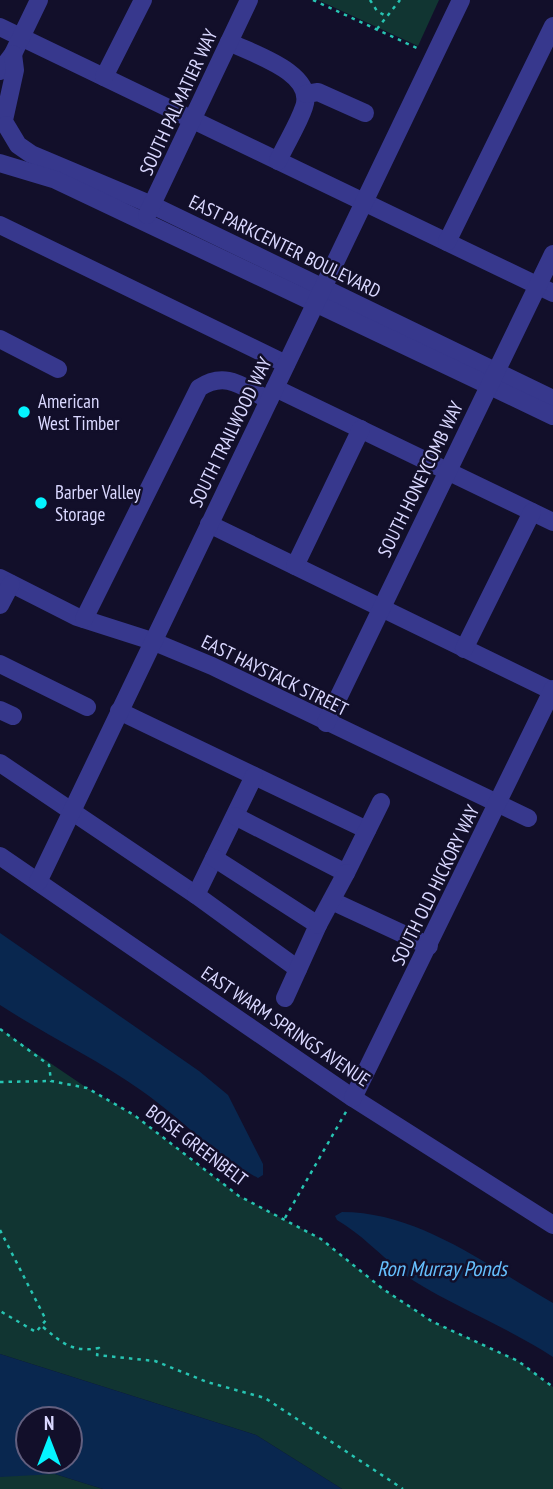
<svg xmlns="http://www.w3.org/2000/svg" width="553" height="1489" font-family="'PT Sans Narrow',sans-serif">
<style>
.green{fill:#113532}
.water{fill:#09274f;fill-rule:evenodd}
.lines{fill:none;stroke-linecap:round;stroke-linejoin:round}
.path{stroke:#27c4b2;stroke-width:2.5;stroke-dasharray:3.5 5;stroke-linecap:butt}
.minor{stroke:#37388d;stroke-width:18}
.poi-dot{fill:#04f4ff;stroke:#120f2a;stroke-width:2.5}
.labels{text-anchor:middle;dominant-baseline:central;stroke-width:5;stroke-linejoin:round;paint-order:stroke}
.street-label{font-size:19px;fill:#dad8ff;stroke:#120f2a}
.poi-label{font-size:19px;fill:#dad8ff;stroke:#120f2a;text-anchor:start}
.water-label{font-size:21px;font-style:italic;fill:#66c1ff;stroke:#120f2a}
</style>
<rect width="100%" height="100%" fill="#120f2a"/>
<g class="green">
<polygon points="318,0 439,0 418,46"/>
<polygon points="0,1029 87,1088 134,1115 239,1196 321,1239 383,1289 433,1322 518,1361 553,1387 553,1489 342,1489 256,1435 0,1354"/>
<polygon points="12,1474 55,1474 103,1489 0,1489 0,1477"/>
</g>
<g class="water">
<path d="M0,933L199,1071L228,1095L263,1164V1175L258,1178C214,1155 182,1119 142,1091C97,1059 46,1035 0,1005Z"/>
<path d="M342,1212C419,1212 488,1266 553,1303V1357C509,1328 459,1309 414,1281C387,1263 365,1236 337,1220L335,1216Z"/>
<path d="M0,1354L256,1435L342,1489H103L55,1474L0,1477ZM28,1419H70V1461H28Z"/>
</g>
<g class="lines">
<g class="path">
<polyline points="313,0 419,49"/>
<polyline points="370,0 377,11 384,15"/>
<polyline points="377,29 400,0"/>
<polyline points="0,1029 49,1065 51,1081 87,1088 134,1115 239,1196 321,1239 383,1289 433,1322 518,1361 553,1387"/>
<polyline points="0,1082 51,1081"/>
<polyline points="285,1218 347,1110"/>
<polyline points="0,1230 46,1320 36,1332 0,1311"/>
<path d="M43,1327C62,1343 73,1353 99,1348L97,1355L155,1361L207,1382L265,1398L403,1489"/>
</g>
<g class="minor">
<polyline points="0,27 553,293"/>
<path d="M229,42C253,54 316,73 304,107C298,125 286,143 278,161"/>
<polyline points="0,71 13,54 39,0"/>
<polyline points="104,77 143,0"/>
<polyline points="306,94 318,92 365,113"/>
<polyline points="4,120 15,70 13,54"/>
<polyline points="6,125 18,145 31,154 152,205 553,399"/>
<polyline points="0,163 56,180 553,416"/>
<polyline points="147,215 249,0"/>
<polyline points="0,225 286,364"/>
<polyline points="447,242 553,26"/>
<polyline points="0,339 58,369"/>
<polyline points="275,388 553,522"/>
<polyline points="209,524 552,691"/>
<polyline points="295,566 361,429"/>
<polyline points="0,578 77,617 152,641 212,666 528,818"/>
<polyline points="0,605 11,584"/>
<path d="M84,619L199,388C226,370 243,387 269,400"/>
<polyline points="464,649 532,512"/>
<polyline points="0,664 87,707"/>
<polyline points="0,710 13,716"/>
<polyline points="119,711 367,830"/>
<polyline points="326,723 553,254"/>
<polyline points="0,763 196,895"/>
<polyline points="254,776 196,895 298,969"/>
<polyline points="235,816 346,873 381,802"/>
<polyline points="0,856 353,1098 553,1225"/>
<polyline points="214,858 318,925 285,998"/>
<polyline points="38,882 461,0"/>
<polyline points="332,901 429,946"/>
<polyline points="318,925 346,873"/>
<polyline points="353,1098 553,689"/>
</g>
</g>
<g class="poi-dot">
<circle cx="24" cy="412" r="7"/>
<circle cx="41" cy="503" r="7"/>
</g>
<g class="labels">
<g class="street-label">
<text transform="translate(178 102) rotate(-65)">SOUTH PALMATIER WAY</text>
<text transform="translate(285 246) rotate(26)">EAST PARKCENTER BOULEVARD</text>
<text transform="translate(230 432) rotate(-64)">SOUTH TRAILWOOD WAY</text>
<text transform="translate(420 479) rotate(-64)">SOUTH HONEYCOMB WAY</text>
<text transform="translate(275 675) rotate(26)">EAST HAYSTACK STREET</text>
<text transform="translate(435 885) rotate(-64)">SOUTH OLD HICKORY WAY</text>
<text transform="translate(286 1026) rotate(34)">EAST WARM SPRINGS AVENUE</text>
<text transform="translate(197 1145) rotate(37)">BOISE GREENBELT</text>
</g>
<g class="poi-label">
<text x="38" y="401">American<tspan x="38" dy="22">West Timber</tspan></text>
<text x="55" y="492">Barber Valley<tspan x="55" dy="22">Storage</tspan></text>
</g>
<g class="water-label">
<text x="442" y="1268">Ron Murray Ponds</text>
</g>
</g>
<g transform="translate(49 1440)"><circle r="33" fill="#120f2a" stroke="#625f7f" stroke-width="2"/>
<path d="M0-5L12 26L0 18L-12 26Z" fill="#04f4ff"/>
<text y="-10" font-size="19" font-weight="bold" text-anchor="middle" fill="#dad8ff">N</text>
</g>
</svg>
